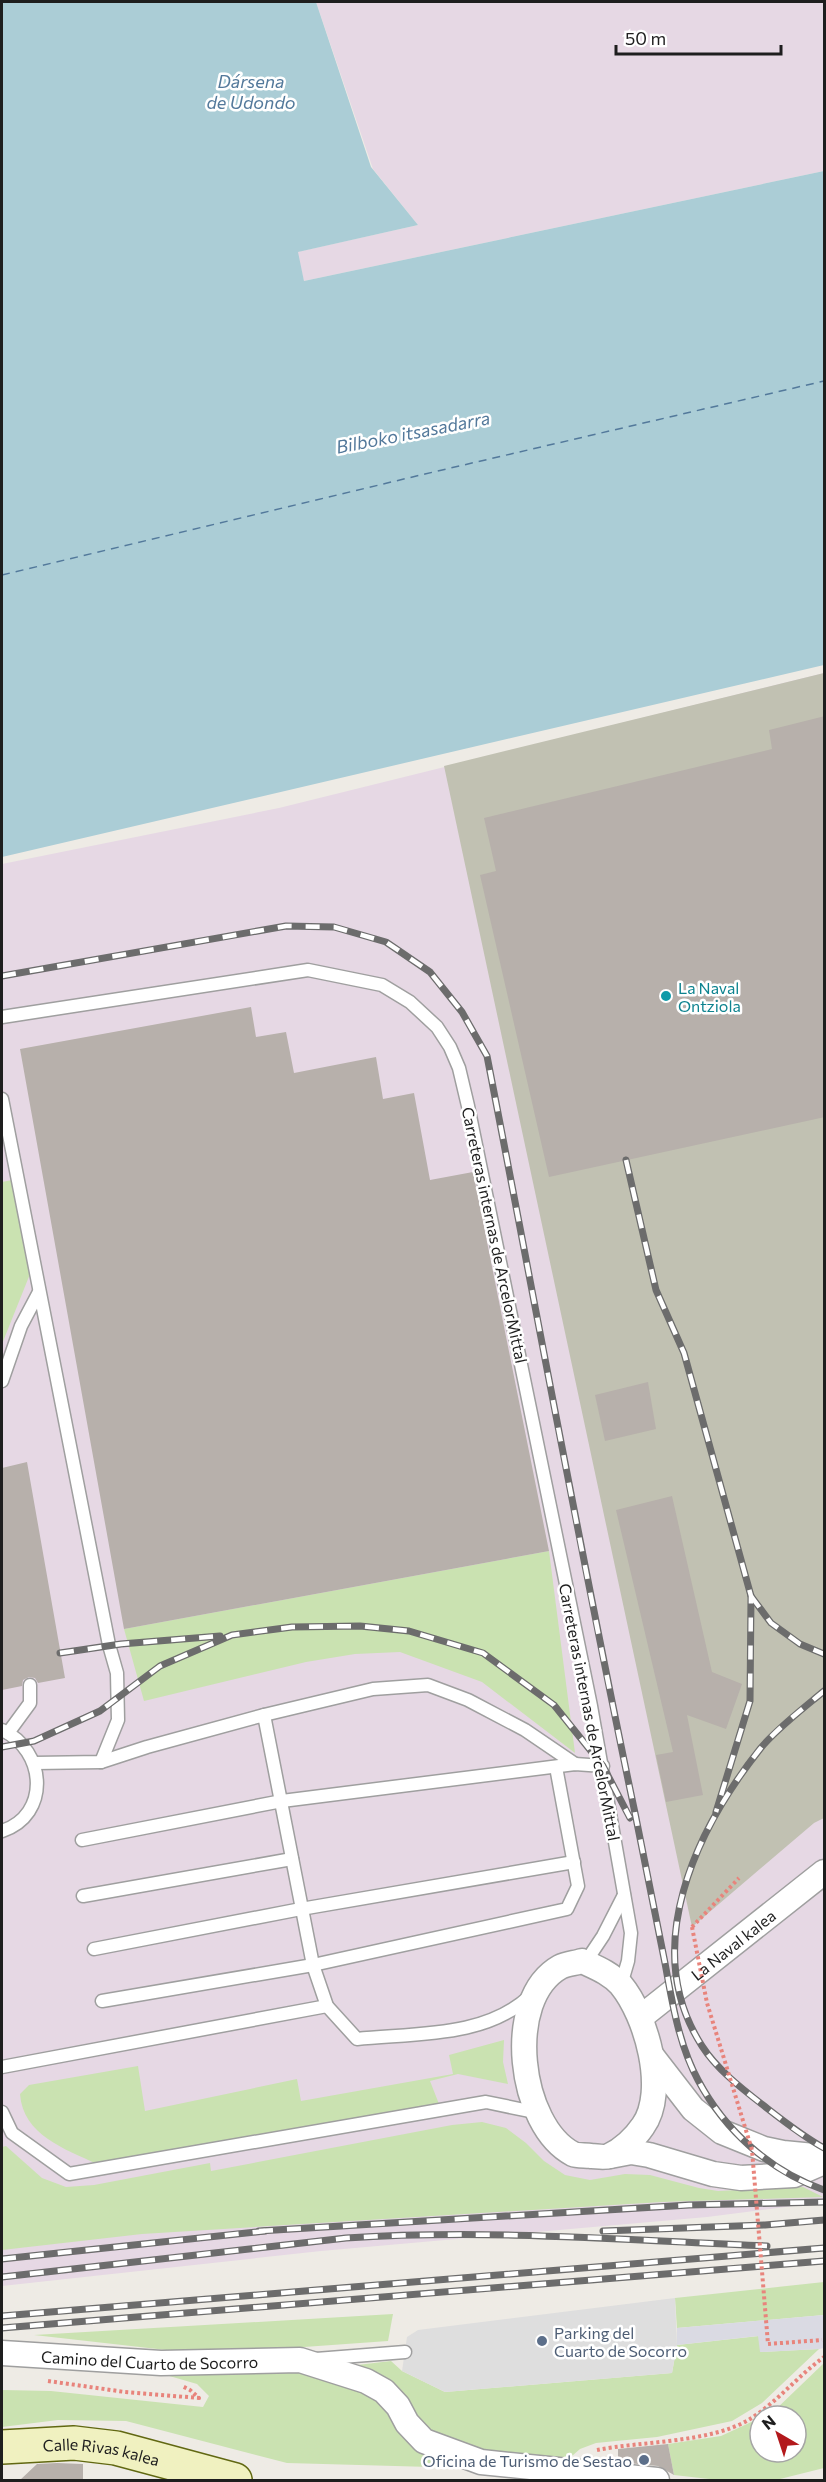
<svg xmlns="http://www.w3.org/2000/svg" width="826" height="2482" font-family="Commissioner,sans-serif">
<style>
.industrial{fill:#e6d8e4}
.construction{fill:#c1c1b2}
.grass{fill:#cae2b1}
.parking{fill:#dedede}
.plaza{fill:#dadae3}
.water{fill:#abcdd6}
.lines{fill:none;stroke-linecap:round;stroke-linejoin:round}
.ferry{stroke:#53799b;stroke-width:1.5;stroke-dasharray:8 6;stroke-linecap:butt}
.building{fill:#b7b0ab}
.lane-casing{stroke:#9f9f9f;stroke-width:15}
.street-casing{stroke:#9f9f9f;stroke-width:27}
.secondary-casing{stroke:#616812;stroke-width:36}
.path{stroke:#e8847c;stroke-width:4;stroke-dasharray:3 3;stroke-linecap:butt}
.lane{stroke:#fff;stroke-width:12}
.street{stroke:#fff;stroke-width:24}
.secondary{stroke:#f0f1c0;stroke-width:33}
.rail-casing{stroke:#6c6c6c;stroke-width:7}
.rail{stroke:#fff;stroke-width:4.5;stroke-dasharray:14;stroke-linecap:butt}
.path-bridge{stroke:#e8847c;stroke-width:4;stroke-dasharray:3 3;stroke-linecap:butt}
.culture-dot{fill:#0f9aa8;stroke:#fff;stroke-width:2}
.service-dot{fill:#5c6f8a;stroke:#fff;stroke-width:2}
.labels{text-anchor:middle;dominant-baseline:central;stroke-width:5;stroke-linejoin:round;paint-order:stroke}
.culture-label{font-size:16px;fill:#0d838f;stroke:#fff;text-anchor:start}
.street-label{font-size:16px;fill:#1e1e1e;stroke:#fff}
.service-label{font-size:16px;fill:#4e5e75;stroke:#fff;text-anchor:start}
.water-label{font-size:18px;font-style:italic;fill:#53799b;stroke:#fff}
</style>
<rect width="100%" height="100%" fill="#eeebe5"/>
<g class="industrial">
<polygon points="316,2 824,2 824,171 304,281 297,252 418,225 373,169"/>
<polygon points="824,673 824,2202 707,2217 321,2251 2,2286 2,864 279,808"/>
</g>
<polygon class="construction" points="824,673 824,1818 814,1823 692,1927 444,766"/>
<g class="grass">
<polygon points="12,1180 34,1264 2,1344 2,1182"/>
<polygon points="549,1551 575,1753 482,1682 400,1652 355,1654 306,1662 144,1701 124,1629"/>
<path d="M504,2040L503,2062L508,2084L458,2074L430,2081L439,2104L97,2164C65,2149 23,2135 20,2094L29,2085L138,2066L145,2111L297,2079L301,2101L453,2074L449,2055Z"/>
<polygon points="482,2122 506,2128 526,2143 544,2161 565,2175 590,2180 625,2174 650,2175 699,2188 718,2191 803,2187 823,2197 662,2202 142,2234 2,2250 2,2147 6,2146 42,2178 66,2187 94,2185 210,2163 211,2171 452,2125"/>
<polygon points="824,2282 824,2315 677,2328 675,2298"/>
<polygon points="393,2314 388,2341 290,2348 175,2351 34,2335"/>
<polygon points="759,2336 761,2352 819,2349 762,2403 732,2421 657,2437 596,2443 580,2449 564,2463 485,2456 438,2438 349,2366 391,2361 402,2371 445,2392 672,2373 677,2345"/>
<polygon points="824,2363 824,2468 776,2480 718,2480 674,2475 668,2444 721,2436 760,2418 760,2452 796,2452 796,2416 765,2416 773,2412"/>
<polygon points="135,2366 298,2370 360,2385 467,2468 287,2463 126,2421 58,2420 2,2427 2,2390 51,2391 203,2407 209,2396 197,2384"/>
</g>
<polygon class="parking" points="675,2298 677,2345 672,2373 445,2392 402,2371 407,2337 418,2330"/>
<polygon class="plaza" points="824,2315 824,2348 819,2349 760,2352 758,2336 677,2345 677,2328"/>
<polygon class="water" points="2,2 316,2 371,167 418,225 298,252 304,281 824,171 824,665 2,857"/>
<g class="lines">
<polyline class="ferry" points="2,575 425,474 824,381"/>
</g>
<g class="building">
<polygon points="825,716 825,1117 549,1177 480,875 496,871 484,818 772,749 769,730"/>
<polygon points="251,1007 256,1037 286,1032 294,1073 376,1057 383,1099 414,1093 430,1180 473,1172 549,1551 124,1629 20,1049"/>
<polygon points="648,1382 656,1429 605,1441 595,1395"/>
<polygon points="27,1462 65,1678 38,1683 35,1678 29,1677 23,1680 22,1686 2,1690 2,1468"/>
<polygon points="672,1496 712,1672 742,1684 726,1729 687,1715 703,1795 666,1802 656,1755 673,1752 616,1510"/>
<polygon points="668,2444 674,2475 658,2466 618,2462 618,2449"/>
<polygon points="57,2463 83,2464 83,2481 19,2481 37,2464"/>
</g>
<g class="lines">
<defs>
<g id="lane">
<polyline points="2,1017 308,970 382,985 410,1002 437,1027 450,1047 459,1068 468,1106 591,1706 631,1933 628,1961 621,1985"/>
<polyline points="2,1099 109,1645 117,1673 118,1720 101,1762"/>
<polyline points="2,1381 21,1326 39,1292"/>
<polyline points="264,1715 373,1689 428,1685 468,1700 525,1730 575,1764"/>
<path d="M2,1730C46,1750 51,1815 2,1831"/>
<polyline points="8,1733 30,1703 30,1685"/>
<path d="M35,1763L101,1762L147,1747L264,1715L313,1965L327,2006L357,2039C415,2033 485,2038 530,1996"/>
<polyline points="82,1840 282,1801 575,1764 603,1766"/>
<polyline points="83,1896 292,1859"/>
<polyline points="94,1949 301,1909 574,1862"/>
<polyline points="585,1963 603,1936 624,1895"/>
<polyline points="102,2001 313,1965 567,1909 578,1886 556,1767"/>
<polyline points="2,2067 327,2006"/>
<polyline points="2,2112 12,2133 69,2174 486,2102 539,2113"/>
<polyline points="316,2359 405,2352"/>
</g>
<g id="street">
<path d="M582,1961C597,1968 610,1973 621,1985C646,2015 668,2091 643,2126C635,2138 622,2150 609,2156C604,2158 596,2156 591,2156C586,2155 578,2156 573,2154C519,2126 503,1999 560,1967C566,1964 576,1963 582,1961Z"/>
<path id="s1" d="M641,2017L824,1872"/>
<polyline points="652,2056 693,2109 722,2132 764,2149 783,2153 824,2157"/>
<polyline points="610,2156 631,2152 649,2155 713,2174 741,2178 794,2175 824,2162"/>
<path id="s2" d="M2,2353L161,2363L300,2360L366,2381L384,2391L398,2406L407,2423L424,2441L481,2462L657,2480"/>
</g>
<g id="secondary">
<path id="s3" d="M2,2447L74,2443L116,2448L235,2480"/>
</g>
</defs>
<use href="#lane" class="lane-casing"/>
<use href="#street" class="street-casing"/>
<use href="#secondary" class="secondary-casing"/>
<g class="path">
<polyline points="692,1927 739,1878"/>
<polyline points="768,2344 822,2340"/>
<polyline points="48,2381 125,2392 199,2398 190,2390 182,2386"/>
<path d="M597,2450C642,2441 711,2443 750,2419C777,2402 798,2376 824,2357"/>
</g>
<use href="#lane" class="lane"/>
<use href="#street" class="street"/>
<use href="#secondary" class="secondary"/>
<defs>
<g id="rail">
<path d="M2,976L286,926L334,927L386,942L430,972L462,1012L487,1056C536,1308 582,1561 635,1813C645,1863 655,1913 665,1963C672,2002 679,2045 698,2080C725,2131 770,2171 824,2190"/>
<polyline points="626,1160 656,1290 684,1353 751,1596 750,1701 716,1812"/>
<polyline points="751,1596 771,1623 800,1644 824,1654"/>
<polyline points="60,1653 121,1644 220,1636"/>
<path d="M824,1691C805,1707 775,1730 760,1749C696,1830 639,1948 702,2046C718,2071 745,2091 768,2109C786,2123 804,2137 824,2148"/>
<polyline points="2,1747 34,1741 100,1711 160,1666 232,1635 292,1627 360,1626 409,1631 483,1653 554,1705 603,1766 630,1818"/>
<polyline points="259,2231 689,2205 824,2202"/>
<polyline points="603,2231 765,2225 824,2220"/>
<polyline points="2,2259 265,2231"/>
<path d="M2,2277L346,2238C487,2229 627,2240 767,2246"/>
<polyline points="2,2316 824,2248"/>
<polyline points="2,2328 824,2261"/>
</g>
</defs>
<use href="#rail" class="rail-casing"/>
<use href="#rail" class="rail"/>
<polyline class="path-bridge" points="692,1927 707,2003 752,2150 768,2344"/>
</g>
<circle class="culture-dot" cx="666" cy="996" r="6"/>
<g class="service-dot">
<circle cx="542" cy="2341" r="6"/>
<circle cx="644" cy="2460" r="6"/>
</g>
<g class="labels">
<g class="culture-label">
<text x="678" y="987">La Naval<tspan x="678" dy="18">Ontziola</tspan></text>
</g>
<g class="street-label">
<text transform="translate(495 1235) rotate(78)">Carreteras internas de ArcelorMittal</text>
<text transform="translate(590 1712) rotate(79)">Carreteras internas de ArcelorMittal</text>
<text stroke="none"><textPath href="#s1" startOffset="117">La Naval kalea</textPath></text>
<text stroke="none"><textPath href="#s2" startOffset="148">Camino del Cuarto de Socorro</textPath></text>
<text stroke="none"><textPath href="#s3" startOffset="100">Calle Rivas kalea</textPath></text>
</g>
<g class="service-label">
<text x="554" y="2332">Parking del<tspan x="554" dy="18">Cuarto de Socorro</tspan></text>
<text x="632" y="2460" text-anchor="end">Oficina de Turismo de Sestao</text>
</g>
<g class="water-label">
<text x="251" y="81">Dársena<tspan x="251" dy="21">de Udondo</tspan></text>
<text transform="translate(413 432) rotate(-11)">Bilboko itsasadarra</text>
</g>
</g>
<rect width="826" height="2482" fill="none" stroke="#1e1e1e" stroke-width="6"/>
<g transform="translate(778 2434) rotate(321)"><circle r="28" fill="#ffffff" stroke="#a5a5a5" stroke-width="1.5"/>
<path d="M0-4.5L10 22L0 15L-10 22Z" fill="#b3191c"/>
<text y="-9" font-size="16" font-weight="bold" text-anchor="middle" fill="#1e1e1e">N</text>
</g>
<path d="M616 45v9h165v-9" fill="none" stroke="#1e1e1e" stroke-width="3"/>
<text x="625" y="45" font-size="18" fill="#1e1e1e" stroke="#ffffff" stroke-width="4.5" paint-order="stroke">50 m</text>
</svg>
